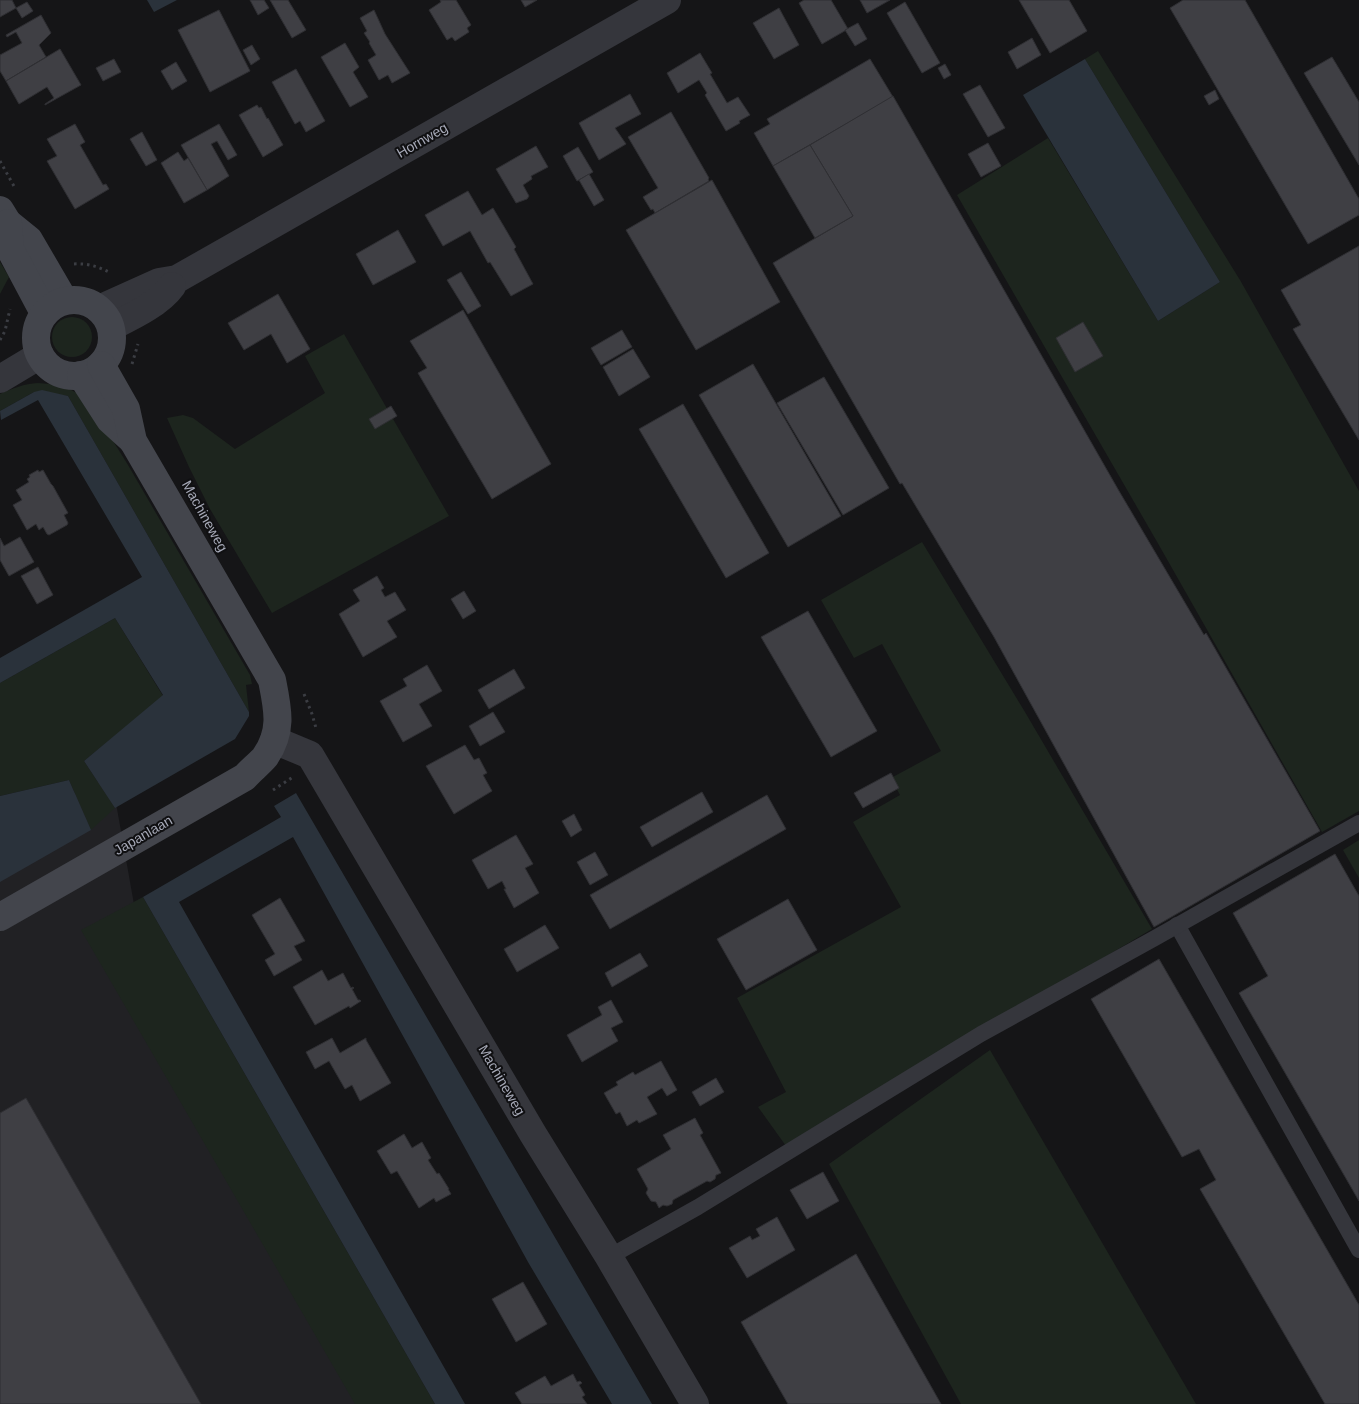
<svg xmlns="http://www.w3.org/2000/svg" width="1359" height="1404" font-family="Helvetica,sans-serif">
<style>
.built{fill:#212124}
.green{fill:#1d251e}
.water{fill:#2a323b}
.building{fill:#3f3f44;stroke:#2f2f33}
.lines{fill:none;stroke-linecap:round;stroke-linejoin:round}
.path{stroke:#3b3d43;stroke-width:3;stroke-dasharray:2.5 4;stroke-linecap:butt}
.lane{stroke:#35363c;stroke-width:16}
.street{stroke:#35363c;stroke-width:28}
.secondary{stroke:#43454c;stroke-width:28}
.labels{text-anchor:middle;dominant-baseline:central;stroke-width:4;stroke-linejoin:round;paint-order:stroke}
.street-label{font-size:14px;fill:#a6a9b7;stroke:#101012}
</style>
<rect width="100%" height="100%" fill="#151517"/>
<polygon class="built" points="111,775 140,938 393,1404 0,1404 0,835"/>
<g class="green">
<polygon points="1098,51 1240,280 1359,491 1359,811 1322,832 1156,540 957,195 1048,138 1158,321 1220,282 1085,59"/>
<polygon points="0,262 9,277 0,294"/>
<circle cx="72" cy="337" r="20"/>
<polygon points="344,334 449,516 272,613 210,509 189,467 167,418 183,415 193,418 235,449 325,393 305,356"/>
<path d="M38,383L49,384L69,389L77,393L95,412L128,465L250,675L252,684L246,685L249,712L68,396L34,392L0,411V394C13,388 24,384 38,383Z"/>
<polygon points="922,542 1025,712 1152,929 786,1146 758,1107 786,1092 737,998 901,907 853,822 900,795 891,778 941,751 882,644 854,658 821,600"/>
<polygon points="115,618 163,696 84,761 115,808 91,830 69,780 0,796 0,683"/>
<polygon points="1359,840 1359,878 1343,850"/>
<polygon points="143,897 435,1404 355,1404 81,930"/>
<polygon points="990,1050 1196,1404 961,1404 829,1164"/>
</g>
<g class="water">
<polygon points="147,0 177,0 154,12"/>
<polygon points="1085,59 1220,282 1158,321 1023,95"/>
<polygon points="42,390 68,396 249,712 249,716 235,739 115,808 84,761 163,695 115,618 0,683 0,658 142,577 38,400 1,420 0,411 34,392"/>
<polygon points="69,780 91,830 0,882 0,796"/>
<polygon points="296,793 652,1404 612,1404 528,1262 293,837 179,902 465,1404 435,1404 143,897 281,817 274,806"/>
</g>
<g class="building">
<polygon points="0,0 12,0 16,8 0,17"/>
<polygon points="250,0 264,0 269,8 258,15"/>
<polygon points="270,0 288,0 306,30 292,38"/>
<polygon points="440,0 456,0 471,25 467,28 469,32 455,41 452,37 447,40 429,10 441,2"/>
<polygon points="521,0 537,0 525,7"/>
<polygon points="804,0 831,0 848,29 822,44 799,3"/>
<polygon points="860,0 890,0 867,13"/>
<polygon points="1019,0 1069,0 1087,31 1050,53"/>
<polygon points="1183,0 1245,0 1359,199 1359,215 1308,244 1170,8"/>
<polygon points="27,2 33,11 22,18 16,8"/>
<polygon points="905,2 940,63 922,73 887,13"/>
<polygon points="779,8 799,45 774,59 753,23"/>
<polygon points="219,10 250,71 210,92 178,30"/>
<polygon points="374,10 385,34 410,73 392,83 388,75 379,80 368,60 376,55 369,43 370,42 364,33 367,31 360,18"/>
<polygon points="41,15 51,33 39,45 46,57 6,81 0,71 0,55 22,43 16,32 7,37 6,35"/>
<polygon points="858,23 867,39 855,46 845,30"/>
<polygon points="1032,38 1041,55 1017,69 1008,52"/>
<polygon points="345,43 359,67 353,72 368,97 350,107 321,57"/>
<polygon points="252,45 260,59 251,65 243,50"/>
<polygon points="60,49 81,85 45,105 45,104 54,98 47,87 19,104 6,81"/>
<polygon points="700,53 712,73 710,74 727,103 738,97 750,115 739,121 740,123 726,131 705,95 707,93 699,80 678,93 667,73"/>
<polygon points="1332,57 1359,102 1359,165 1304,73"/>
<polygon points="114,59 121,72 103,81 96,68"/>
<polygon points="870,59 893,97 773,166 754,133 770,124 767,119"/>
<polygon points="176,62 187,81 172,90 161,71"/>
<polygon points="945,64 951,75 944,79 938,68"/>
<polygon points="296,69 325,121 306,132 300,121 295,124 272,82"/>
<polygon points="980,85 1005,128 988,137 963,94"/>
<polygon points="1215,90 1219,99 1209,105 1204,96"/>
<polygon points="630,94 641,114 615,128 626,144 599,160 579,123"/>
<polygon points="893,96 1119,491 1204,635 1206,633 1320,831 1154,927 994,637 902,483 900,484 773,263 853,216 810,145"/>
<polygon points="257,105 259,108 261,107 267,119 268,118 283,145 263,157 239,115"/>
<polygon points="671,112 709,178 708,179 709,181 655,213 653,209 651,210 643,197 658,188 628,137"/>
<polygon points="75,124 85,142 80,145 103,185 106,184 109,189 75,209 47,161 57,156 47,139"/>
<polygon points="219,124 237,155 228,160 217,141 211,144 229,176 207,190 181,145"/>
<polygon points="142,132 157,160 146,166 130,139"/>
<polygon points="988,143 1001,166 981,177 968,154"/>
<polygon points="810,145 853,216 815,238 773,166"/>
<polygon points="536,146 548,167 531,176 532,179 523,185 529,196 527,199 516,203 496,169"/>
<polygon points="578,147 593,172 577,181 563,156"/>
<polygon points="178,152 184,161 188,158 207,190 184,203 161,163"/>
<polygon points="589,174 604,200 594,206 579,180"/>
<polygon points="712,180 780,302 696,350 626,230"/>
<polygon points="468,191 482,215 493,208 516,247 514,249 533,284 511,296 490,262 488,263 470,231 443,246 425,215"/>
<polygon points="398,230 416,262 373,285 356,254"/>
<polygon points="1359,246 1359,440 1293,329 1301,325 1281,290"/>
<polygon points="461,272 481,306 468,314 447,280"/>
<polygon points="278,294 310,349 287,363 271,334 244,350 228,323"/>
<polygon points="463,310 551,464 492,499 418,373 427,368 410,341"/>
<polygon points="1083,322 1103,356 1075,372 1056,338"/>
<polygon points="622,330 632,347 601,365 591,348"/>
<polygon points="633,349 650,377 619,396 603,367"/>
<polygon points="753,364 841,516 788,547 699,395"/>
<polygon points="824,377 889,488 843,515 777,403"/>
<polygon points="683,404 769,553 726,578 639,429"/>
<polygon points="391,406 397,416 375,429 369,419"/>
<polygon points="38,470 39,472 43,470 51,484 53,486 68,513 64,515 68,523 67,525 49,535 47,534 43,527 39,530 36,524 27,530 13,505 22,500 16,490 29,482 27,479 30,477 29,475"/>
<polygon points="20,537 34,562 9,576 0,560 0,538 4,546"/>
<polygon points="38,567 53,595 37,604 21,576"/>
<polygon points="377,576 384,588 381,590 385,597 395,592 406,610 387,621 397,637 363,657 339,614 360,601 353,590"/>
<polygon points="464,591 476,611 463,619 451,599"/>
<polygon points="808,611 877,731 831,757 761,637"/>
<polygon points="427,665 442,691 419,704 432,726 403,742 380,701 407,686 403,679"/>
<polygon points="514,669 525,688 489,709 478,690"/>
<polygon points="493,712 505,732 480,746 469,726"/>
<polygon points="465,745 474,760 479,758 487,773 483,775 492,791 454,814 426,766"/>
<polygon points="891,773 899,788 863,808 854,793"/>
<polygon points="702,792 713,812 652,847 640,827"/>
<polygon points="767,795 786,829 610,929 590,895"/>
<polygon points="574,814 582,830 571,837 562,821"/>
<polygon points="516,835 533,864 525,868 539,893 514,908 504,889 506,889 502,881 488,889 472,860"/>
<polygon points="595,852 608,875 590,885 577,862"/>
<polygon points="1335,854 1359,896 1359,1201 1239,993 1268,976 1233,913"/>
<polygon points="280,898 305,941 294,946 302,960 274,976 265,960 275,954 252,915"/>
<polygon points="788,899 817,950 746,990 717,939"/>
<polygon points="545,925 559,948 517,972 504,949"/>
<polygon points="640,953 648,966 612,987 605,973"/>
<polygon points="1159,959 1359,1305 1359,1404 1325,1404 1200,1189 1216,1180 1199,1149 1182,1157 1091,999"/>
<polygon points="322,970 328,981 343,973 351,988 353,987 354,988 352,989 358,1000 360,1000 361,1001 350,1008 349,1006 315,1025 293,987"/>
<polygon points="611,1000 623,1022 611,1028 618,1041 582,1062 567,1035 602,1015 598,1007"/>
<polygon points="332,1038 340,1053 366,1038 366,1040 391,1083 360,1101 352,1085 345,1089 329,1061 315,1069 306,1052"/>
<polygon points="661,1061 677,1090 667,1096 662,1088 647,1097 657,1114 639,1123 637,1120 627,1126 620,1112 616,1114 604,1093 618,1085 616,1082 633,1072 635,1075"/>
<polygon points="716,1078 724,1092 700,1106 692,1092"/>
<polygon points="26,1098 201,1404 0,1404 0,1113"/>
<polygon points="695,1118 703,1133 700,1135 721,1173 716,1175 715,1179 710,1182 707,1181 673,1200 672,1204 667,1206 663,1205 659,1208 656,1202 651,1201 646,1193 648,1189 637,1169 671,1149 663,1135"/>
<polygon points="404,1134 412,1148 422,1142 431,1158 428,1160 437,1174 439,1173 449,1189 448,1189 451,1194 436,1202 434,1198 419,1208 397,1171 391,1174 377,1151"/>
<polygon points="823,1172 839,1201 807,1219 790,1190"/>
<polygon points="777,1217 795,1250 747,1278 729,1248 750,1236 752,1240 760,1236 756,1229"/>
<polygon points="856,1254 941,1404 788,1404 741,1322"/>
<polygon points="523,1282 547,1324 516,1342 492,1299"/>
<polygon points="573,1374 577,1382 580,1381 582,1383 579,1385 585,1395 582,1397 587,1404 522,1404 515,1393 545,1376 551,1386"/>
</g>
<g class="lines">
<g class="path">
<polyline points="0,161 15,188"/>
<path d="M74,264C88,263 99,267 111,273"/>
<polyline points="0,340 5,331 10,309"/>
<polyline points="132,364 138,344"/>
<polyline points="304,694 312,714 316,728"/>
<polyline points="273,790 293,777"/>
</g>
<g class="lane">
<polyline points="1177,925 1359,1250"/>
<polyline points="609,1257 698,1207 981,1034 1155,938 1359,823"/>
</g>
<g class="street">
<polyline points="99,309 159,282 177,279 667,0"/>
<path d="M111,327C131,317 159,304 172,286"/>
<polyline points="0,379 40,355"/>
<polyline points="274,740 310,755 533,1134 609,1257 695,1404"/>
</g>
<g class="secondary">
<polyline points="0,210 8,223 29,240 64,300"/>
<polyline points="8,223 10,249 44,313"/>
<circle cx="74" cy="338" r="38"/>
<polyline points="81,375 110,420 132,440"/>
<path d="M0,917L245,777C251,770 259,764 265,757C283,731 278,710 272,680L133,441L126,409L101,365"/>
</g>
</g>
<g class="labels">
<g class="street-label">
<text transform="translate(422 140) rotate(-30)">Hornweg</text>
<text transform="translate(205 516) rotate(61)">Machineweg</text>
<text transform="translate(143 835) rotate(-30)">Japanlaan</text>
<text transform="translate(502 1080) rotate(60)">Machineweg</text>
</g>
</g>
</svg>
